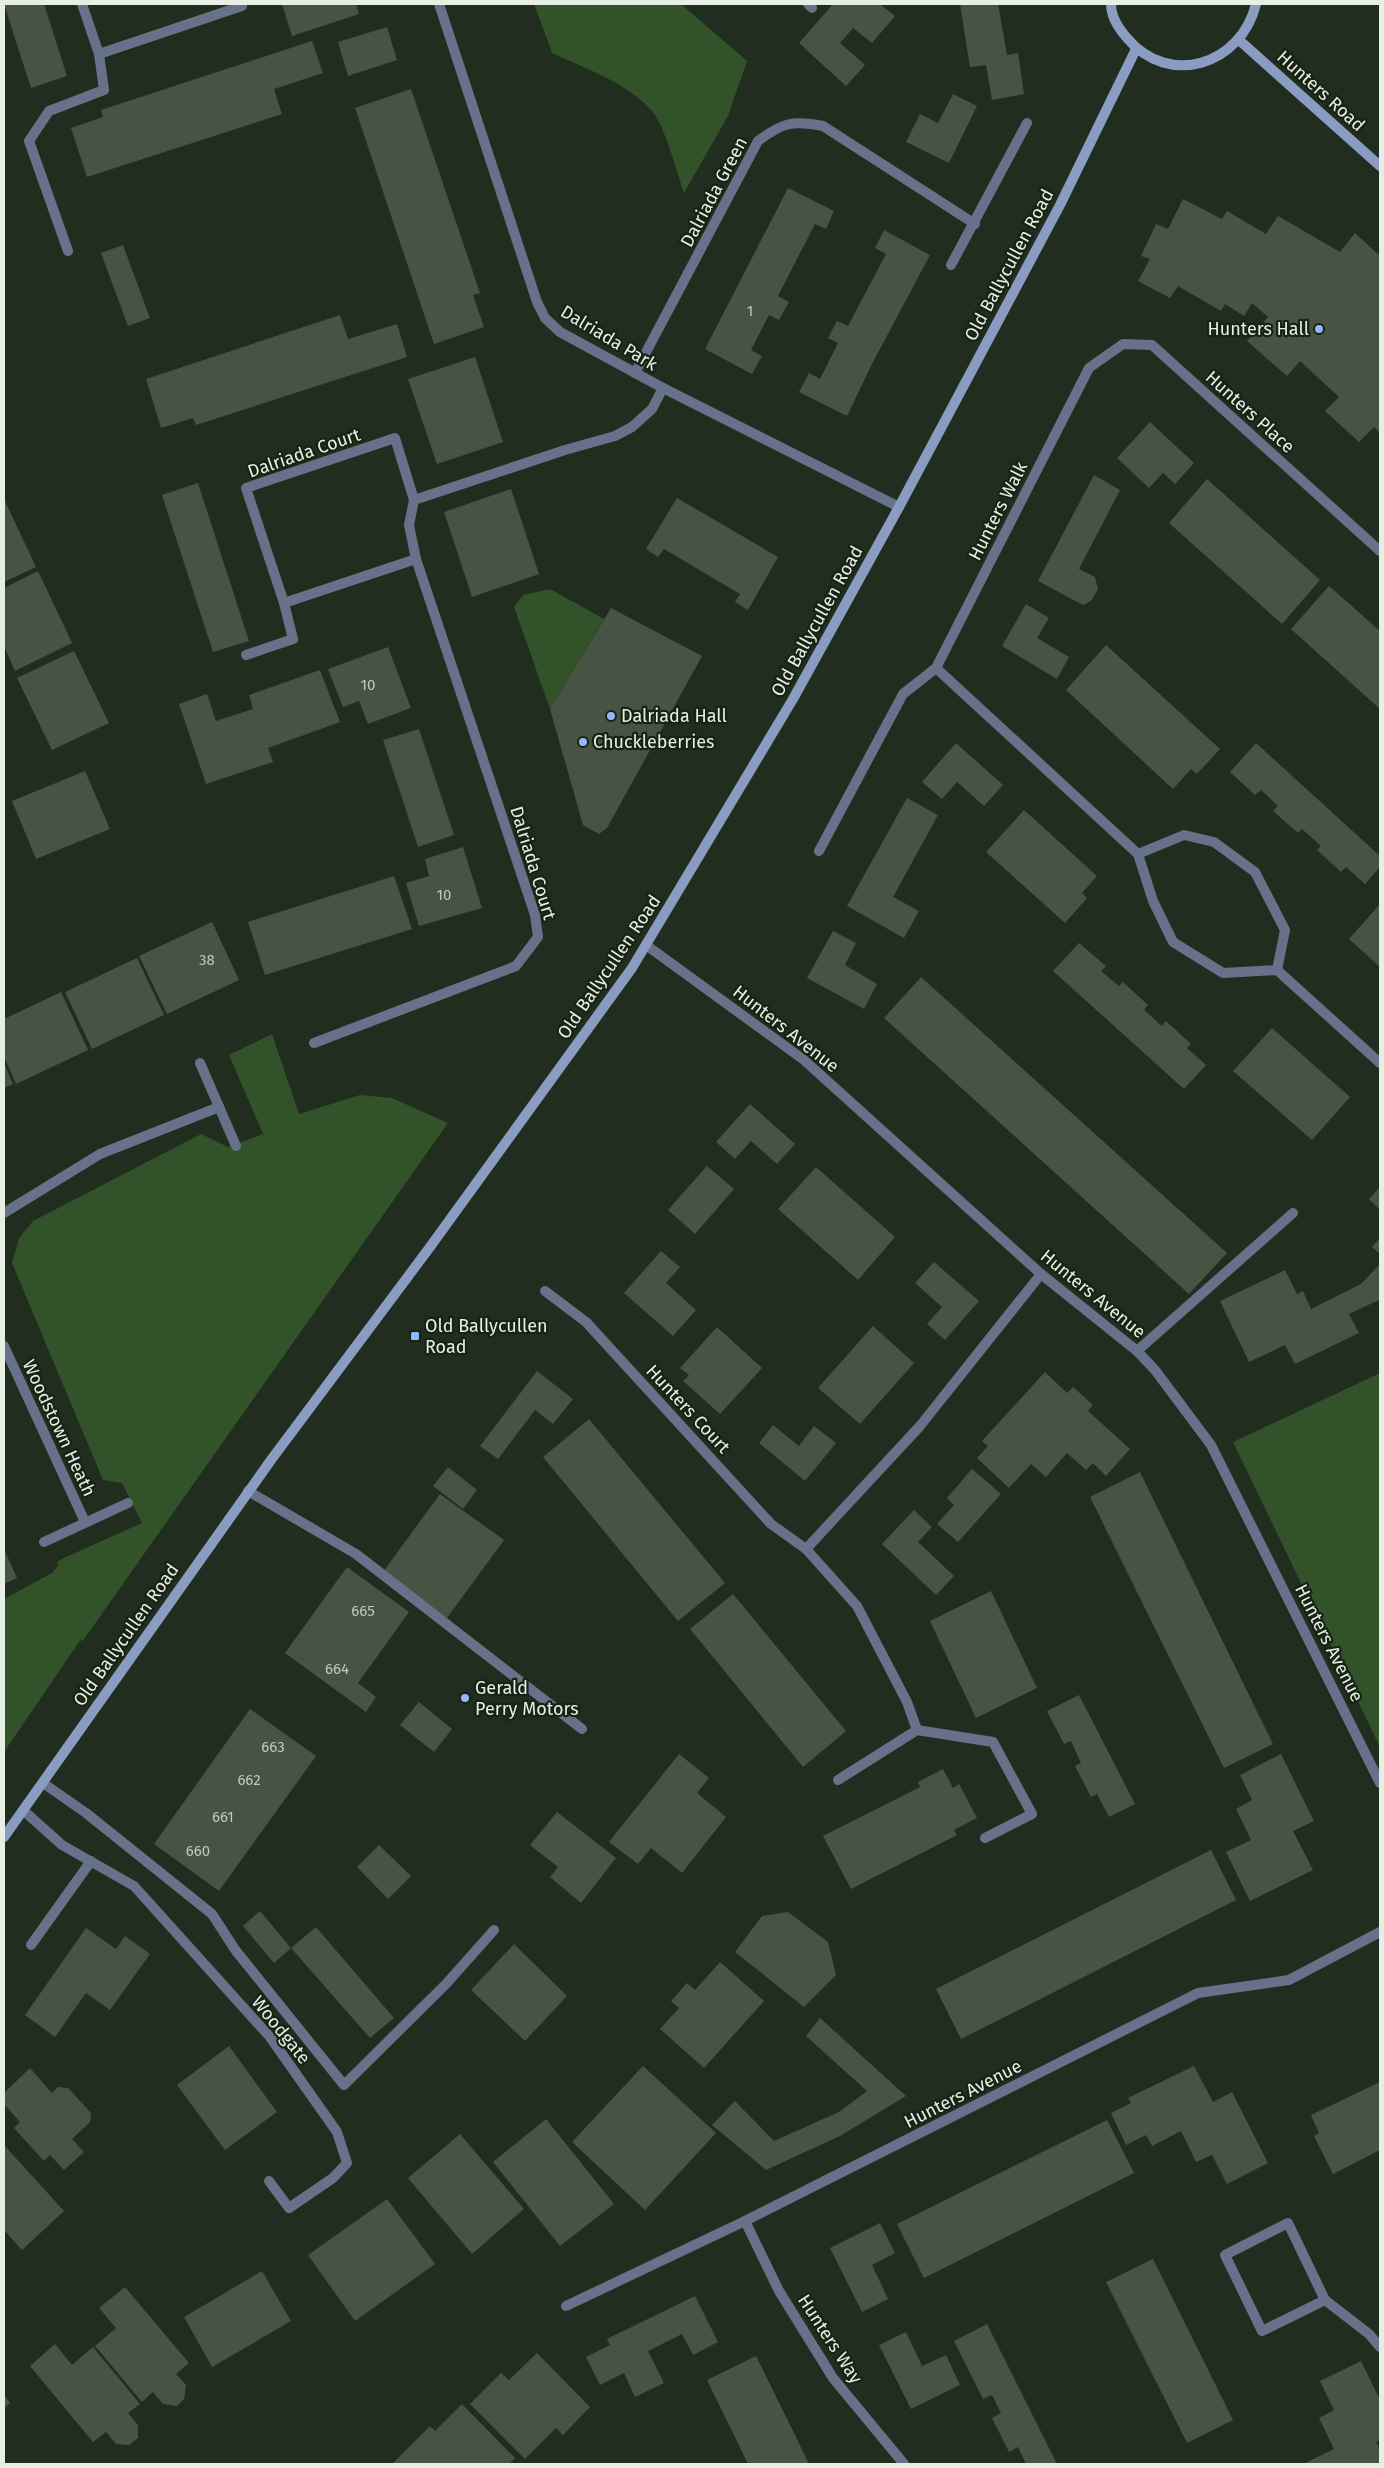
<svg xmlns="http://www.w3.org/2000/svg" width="1384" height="2468" font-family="'Fira Sans',sans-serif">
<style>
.green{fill:#32522a}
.building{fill:#475443}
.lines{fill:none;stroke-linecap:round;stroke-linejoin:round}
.lane{stroke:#67728a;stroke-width:10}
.street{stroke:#67728a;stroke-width:10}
.secondary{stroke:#8a9cc1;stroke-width:10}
.poi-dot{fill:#96b6fd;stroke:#172314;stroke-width:2}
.labels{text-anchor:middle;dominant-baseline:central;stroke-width:4.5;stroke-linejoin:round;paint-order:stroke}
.number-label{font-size:15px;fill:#bfc8bc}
.street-label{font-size:18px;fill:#e7efe5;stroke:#172314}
.poi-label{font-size:18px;fill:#e7efe5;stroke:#172314;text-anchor:start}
</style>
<rect width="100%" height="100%" fill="#212d1e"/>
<g class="green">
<path d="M534,4H681L747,61L728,116L684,193C677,173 665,126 652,111C626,82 586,69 552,53Z"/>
<polygon points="550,589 604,619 550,709 514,607 523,595"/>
<polygon points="272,1034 299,1114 360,1095 392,1098 448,1123 82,1642 81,1639 4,1752 4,1599 52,1573 58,1566 57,1562 64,1558 142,1523 122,1483 103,1480 12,1263 19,1238 33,1221 201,1134 228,1147 263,1134 229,1055"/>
<polygon points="1380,1373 1380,1747 1233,1442"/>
</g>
<g class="building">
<polygon points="4,4 44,4 67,76 31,88"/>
<polygon points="282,4 356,4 359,14 292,36"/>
<polygon points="833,4 880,4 895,16 872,43 853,28 840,43 865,65 846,86 799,43"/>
<polygon points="960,4 998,4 1007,55 1018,53 1024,94 992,100 986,65 970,67"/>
<polygon points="387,27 397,60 348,76 338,42"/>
<polygon points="312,41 323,73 274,89 282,114 87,177 71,128 103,117 101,110"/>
<polygon points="411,89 480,293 473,295 484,327 434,344 355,108"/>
<polygon points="953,94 977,106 949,163 906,142 920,114 938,123"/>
<polygon points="788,188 834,211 826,229 815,224 778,296 789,302 779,320 769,315 751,350 762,356 752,374 705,349"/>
<polygon points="1183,199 1222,219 1227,211 1266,234 1278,216 1340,252 1355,233 1380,256 1380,433 1374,427 1359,442 1325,411 1339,397 1300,361 1287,376 1247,341 1268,317 1252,303 1244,316 1225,304 1221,311 1178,286 1170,298 1138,281 1150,259 1141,256 1156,224 1168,229"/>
<polygon points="884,230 930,255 873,362 847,416 799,392 809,373 820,379 838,343 828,338 837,321 848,326 886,254 875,248"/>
<polygon points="123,245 150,318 128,326 101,253"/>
<polygon points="340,315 348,339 397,324 407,357 196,425 193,418 161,428 146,379"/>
<polygon points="475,357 503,442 437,464 408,379"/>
<polygon points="1150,422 1194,463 1175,484 1163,473 1149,488 1117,458"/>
<polygon points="1094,475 1120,490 1079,569 1095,577 1098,589 1092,600 1083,605 1038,581"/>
<polygon points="1207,479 1320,580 1282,624 1169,523"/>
<polygon points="198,483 249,641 213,652 162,495"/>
<polygon points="511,489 539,574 472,597 444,512"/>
<polygon points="677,498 778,557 748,610 735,602 740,594 664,549 658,557 646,549"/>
<polygon points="4,499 36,567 4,582"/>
<polygon points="38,571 72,643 15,671 4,646 4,588"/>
<polygon points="1329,586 1380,631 1380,709 1291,629"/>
<polygon points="1026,604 1049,618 1037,638 1069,657 1057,679 1002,646"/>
<polygon points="611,608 702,656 607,828 599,834 583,825 550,709"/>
<polygon points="1106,645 1220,749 1197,774 1191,769 1173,789 1066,690"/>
<polygon points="388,647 411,708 368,724 359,701 343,707 328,669"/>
<polygon points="74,651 109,723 52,750 17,678"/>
<polygon points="320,670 340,722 268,748 273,762 206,784 179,704 207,694 216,721 253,709 249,695"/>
<polygon points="419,729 454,835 418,847 383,740"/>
<polygon points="956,743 1003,785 984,806 957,782 942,799 922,782"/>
<polygon points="1256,743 1380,856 1380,867 1365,884 1346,867 1341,872 1317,850 1321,846 1302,829 1298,833 1273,811 1278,806 1261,790 1255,795 1230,772"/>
<polygon points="85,771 110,829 36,859 12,801"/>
<polygon points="907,798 938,815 893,897 919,911 904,938 847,906"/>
<polygon points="1024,810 1097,876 1082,893 1087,898 1065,923 986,852"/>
<polygon points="463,847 482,908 419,926 406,883 429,876 425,859"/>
<polygon points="394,876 412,929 265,975 248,922"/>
<polygon points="1380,904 1380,967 1349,939"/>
<polygon points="212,922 239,980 167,1014 139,956"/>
<polygon points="833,931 856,943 845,965 877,984 864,1009 807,978"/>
<polygon points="1079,943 1106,966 1101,971 1119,986 1123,982 1148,1005 1144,1010 1162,1026 1166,1021 1191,1044 1187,1048 1206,1065 1184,1089 1053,971"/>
<polygon points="137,958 164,1015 92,1049 65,992"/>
<polygon points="921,977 1227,1253 1189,1294 884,1018"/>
<polygon points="61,992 88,1050 16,1084 4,1057 4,1019"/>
<polygon points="1272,1028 1350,1097 1312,1140 1233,1071"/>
<polygon points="4,1063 13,1084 4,1088"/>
<polygon points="750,1104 795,1144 777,1164 751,1141 735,1159 716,1142"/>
<polygon points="707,1166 734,1189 695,1234 668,1210"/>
<polygon points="816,1167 895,1237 858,1280 778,1209"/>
<polygon points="1380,1187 1380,1210 1369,1199"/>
<polygon points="1380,1238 1380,1254 1372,1247"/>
<polygon points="661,1251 680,1267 666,1283 696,1310 673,1336 624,1293"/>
<polygon points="934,1262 979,1301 945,1340 927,1324 942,1307 915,1283"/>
<polygon points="1380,1264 1380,1302 1379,1300 1349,1314 1359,1333 1295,1364 1285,1345 1249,1362 1220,1301 1285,1270 1297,1294 1303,1291 1311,1309 1361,1284"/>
<polygon points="873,1326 914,1363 860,1424 818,1388"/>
<polygon points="717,1327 762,1368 720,1414 683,1381 689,1375 680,1368"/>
<polygon points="537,1371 573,1399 553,1424 535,1410 498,1459 480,1446"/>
<polygon points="1045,1372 1067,1393 1073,1387 1093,1405 1088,1411 1130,1449 1106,1476 1093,1463 1086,1470 1067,1453 1046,1477 1031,1464 1009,1488 977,1458 988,1446 982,1441"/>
<polygon points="589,1419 725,1583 678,1621 543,1457"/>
<polygon points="773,1425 799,1446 814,1426 836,1443 805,1481 759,1443"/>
<polygon points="448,1467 477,1490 463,1509 433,1486"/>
<polygon points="972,1469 1001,1494 958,1542 937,1524 954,1505 947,1498"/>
<polygon points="1140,1472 1273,1744 1224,1768 1090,1497"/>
<polygon points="440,1494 504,1540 447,1618 383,1572"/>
<polygon points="914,1510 932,1527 918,1542 954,1576 936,1595 882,1544"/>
<polygon points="4,1549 17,1578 4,1584"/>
<polygon points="347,1567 409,1612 358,1683 376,1697 366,1712 285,1653"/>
<polygon points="991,1591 1037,1688 976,1718 930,1621"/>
<polygon points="733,1594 846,1731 803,1767 690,1629"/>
<polygon points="1079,1695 1135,1804 1109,1817 1097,1794 1091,1797 1075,1766 1081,1763 1071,1741 1064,1744 1047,1711"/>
<polygon points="419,1702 452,1729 434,1752 400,1725"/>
<polygon points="250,1709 316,1756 219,1891 154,1844"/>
<polygon points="679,1754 709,1778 697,1793 726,1817 682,1873 651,1848 638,1864 609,1842"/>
<polygon points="1281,1754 1314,1821 1293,1831 1313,1870 1250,1901 1226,1852 1251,1840 1236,1809 1252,1800 1240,1775"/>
<polygon points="943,1769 953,1788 959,1784 977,1818 954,1830 957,1835 851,1889 823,1836 920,1787 918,1782"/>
<polygon points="557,1812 616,1858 581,1903 550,1877 558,1867 530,1845"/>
<polygon points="379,1845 411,1876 388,1899 357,1867"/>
<polygon points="1211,1850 1236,1900 961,2039 936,1989"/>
<polygon points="260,1911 291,1948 316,1927 394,2018 370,2038 291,1948 274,1963 243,1926"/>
<polygon points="788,1912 828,1942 836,1975 804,2007 735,1952 762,1916"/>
<polygon points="86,1928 116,1949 125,1936 150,1954 110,2010 86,1993 55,2037 25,2015"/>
<polygon points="514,1944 567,1996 525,2041 471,1990"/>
<polygon points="720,1962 764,2001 704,2068 660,2029 679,2008 671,2001 687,1983 695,1990"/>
<polygon points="820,2018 906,2096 840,2136 766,2170 712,2125 735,2101 774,2141 839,2112 867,2091 806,2036"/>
<polygon points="229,2046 277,2112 225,2150 177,2085"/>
<polygon points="643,2066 716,2133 645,2210 572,2142"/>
<polygon points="1194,2066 1213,2102 1232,2092 1268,2163 1227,2184 1212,2155 1196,2162 1181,2131 1152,2146 1146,2135 1126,2145 1111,2113 1131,2103 1128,2098"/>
<polygon points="30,2068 52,2093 58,2087 68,2088 91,2113 90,2122 72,2139 84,2152 64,2170 50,2155 44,2161 14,2128 20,2122 4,2104 4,2093"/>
<polygon points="1380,2082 1380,2150 1333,2174 1314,2136 1319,2133 1311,2115"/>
<polygon points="546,2119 614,2204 560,2246 493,2162"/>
<polygon points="1107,2120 1134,2173 924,2278 897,2224"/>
<polygon points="460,2134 524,2209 472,2254 408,2178"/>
<polygon points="4,2145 64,2211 22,2250 4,2230"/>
<polygon points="387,2199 435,2264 355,2321 308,2255"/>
<polygon points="880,2223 895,2253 872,2265 888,2299 862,2312 830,2248"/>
<polygon points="1153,2259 1233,2420 1187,2443 1106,2282"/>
<polygon points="262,2271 291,2321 212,2367 184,2317"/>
<polygon points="125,2287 189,2363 176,2374 186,2385 184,2399 177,2406 163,2404 153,2392 142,2402 95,2346 116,2328 99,2308"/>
<polygon points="695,2296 718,2342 693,2355 682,2334 648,2351 664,2383 635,2397 624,2373 600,2385 586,2357 610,2345 607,2339"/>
<polygon points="987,2324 1057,2464 1026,2464 1018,2447 1009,2452 992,2418 1001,2413 992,2395 983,2399 954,2341"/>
<polygon points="906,2332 922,2366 946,2355 960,2385 911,2409 879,2345"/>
<polygon points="55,2344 72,2365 93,2347 140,2404 128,2413 138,2425 138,2438 129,2445 116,2444 106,2432 93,2442 30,2366"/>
<polygon points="537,2353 590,2407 563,2435 556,2428 525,2459 470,2404 501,2373 509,2380"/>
<polygon points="756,2356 797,2439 809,2464 748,2464 707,2380"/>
<polygon points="1361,2361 1380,2400 1380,2440 1376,2442 1380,2450 1380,2464 1303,2464 1334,2449 1319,2418 1334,2410 1320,2381"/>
<polygon points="4,2394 10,2403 4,2408"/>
<polygon points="462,2404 515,2458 509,2464 392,2464 430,2426 435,2431"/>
</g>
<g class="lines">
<g class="lane">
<polyline points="1137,1351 1293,1213"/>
<polyline points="248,1491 356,1554 582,1729"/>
<polyline points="43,1783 86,1813 212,1914 236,1951 344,2085 446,1984 494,1930"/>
</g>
<g class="street">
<polyline points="82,4 99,54 242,6 241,4"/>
<polyline points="439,4 537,302 545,318 560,332 663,388 899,507"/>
<polyline points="808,4 812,8"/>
<polyline points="68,251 29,141 49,111 104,90 99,54"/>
<polyline points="951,265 1027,123"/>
<path d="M635,373L758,141C782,123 792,120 823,126L975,224"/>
<polyline points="284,603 416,559"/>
<polyline points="246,655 293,639 284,603 246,488 395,438 414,500"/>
<polyline points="936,668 1138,854"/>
<polyline points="819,851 903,694 936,668 1089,368 1123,344 1152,345 1380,551"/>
<polyline points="646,945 804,1060 1041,1274 1137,1351 1155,1370 1211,1445 1380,1783"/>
<polyline points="1277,970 1285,930 1255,872 1214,842 1184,835 1138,854 1153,901 1173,942 1223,973 1277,970 1380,1063"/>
<polyline points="314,1043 516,966 538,937 535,915 416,559 409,525 414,500 565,450 615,436 632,427 652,409 663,388"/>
<polyline points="200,1063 236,1146"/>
<polyline points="4,1213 100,1154 219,1107"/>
<polyline points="545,1291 586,1322 771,1524 806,1549 857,1606 907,1702 917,1730"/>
<polyline points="4,1346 85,1522"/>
<polyline points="44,1542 128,1503"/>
<polyline points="806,1549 920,1426 1041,1274"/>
<polyline points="838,1780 917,1730 993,1742 1032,1814 985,1838"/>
<polyline points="24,1811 62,1845 134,1886 270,2037 337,2132 347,2163 333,2178 289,2208 269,2181"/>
<polyline points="31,1945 91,1861"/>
<polyline points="745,2221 779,2291 833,2378 904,2464"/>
<polygon points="1288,2223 1325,2300 1262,2331 1225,2255"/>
<polyline points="1325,2300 1369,2334 1380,2347"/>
<polyline points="566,2306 745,2221 1198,1993 1289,1980 1380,1932"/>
</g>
<g class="secondary">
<path d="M1111,4C1111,16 1119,29 1127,38C1169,88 1241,65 1256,4"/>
<polyline points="1239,40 1380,166"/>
<polyline points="4,1837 271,1460 430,1247 632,968 793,699 899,507 1060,205 1136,49"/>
</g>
</g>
<g class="poi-dot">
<circle cx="1319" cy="329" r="5"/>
<circle cx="611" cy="716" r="5"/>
<circle cx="583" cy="742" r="5"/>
<rect x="410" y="1331" width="10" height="10" rx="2.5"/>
<circle cx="465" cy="1698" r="5"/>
</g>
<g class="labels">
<g class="number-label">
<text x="750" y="311">1</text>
<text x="368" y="685">10</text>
<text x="444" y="895">10</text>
<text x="207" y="960">38</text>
<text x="363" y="1611">665</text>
<text x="337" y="1669">664</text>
<text x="273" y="1747">663</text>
<text x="249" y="1780">662</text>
<text x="223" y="1817">661</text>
<text x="198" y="1851">660</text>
</g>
<g class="street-label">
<text transform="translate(1321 91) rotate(42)">Hunters Road</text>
<text transform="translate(714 192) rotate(-62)">Dalriada Green</text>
<text transform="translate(1009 265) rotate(-62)">Old Ballycullen Road</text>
<text transform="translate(609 338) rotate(31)">Dalriada Park</text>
<text transform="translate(1250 412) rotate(42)">Hunters Place</text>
<text transform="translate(304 453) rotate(-19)">Dalriada Court</text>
<text transform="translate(998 511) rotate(-63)">Hunters Walk</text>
<text transform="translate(817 621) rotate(-61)">Old Ballycullen Road</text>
<text transform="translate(533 863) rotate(73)">Dalriada Court</text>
<text transform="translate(609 967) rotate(-56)">Old Ballycullen Road</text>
<text transform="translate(786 1029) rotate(38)">Hunters Avenue</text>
<text transform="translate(1093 1294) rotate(39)">Hunters Avenue</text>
<text transform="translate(688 1409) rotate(47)">Hunters Court</text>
<text transform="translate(59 1428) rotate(65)">Woodstown Heath</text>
<text transform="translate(126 1635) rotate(-55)">Old Ballycullen Road</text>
<text transform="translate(1329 1643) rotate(63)">Hunters Avenue</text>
<text transform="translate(281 2030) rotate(51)">Woodgate</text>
<text transform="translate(963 2094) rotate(-27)">Hunters Avenue</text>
<text transform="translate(830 2339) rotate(57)">Hunters Way</text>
</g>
<g class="poi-label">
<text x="1309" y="329" text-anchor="end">Hunters Hall</text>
<text x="621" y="716">Dalriada Hall</text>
<text x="593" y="742">Chuckleberries</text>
<text x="425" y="1326">Old Ballycullen<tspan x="425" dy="21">Road</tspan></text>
<text x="475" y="1688">Gerald<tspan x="475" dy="21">Perry Motors</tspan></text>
</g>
</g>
<rect width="1384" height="2468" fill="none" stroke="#e7efe5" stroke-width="10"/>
</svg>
